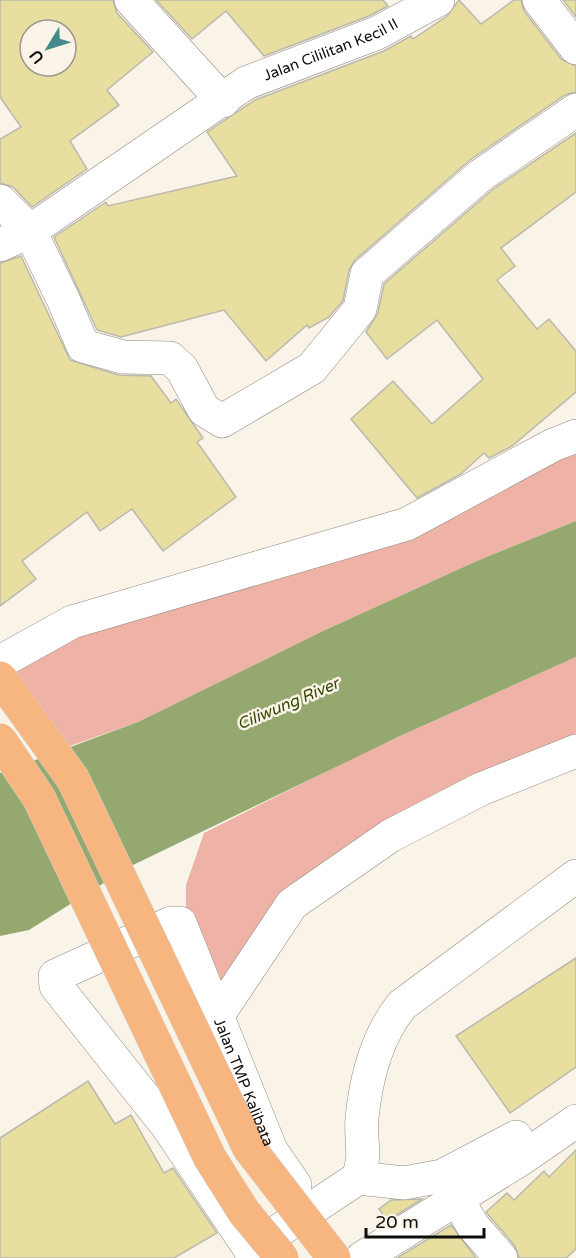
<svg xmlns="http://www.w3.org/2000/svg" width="576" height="1258" font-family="'Varela Round',sans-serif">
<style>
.green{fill:#efb2a6}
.water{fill:#94a870}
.building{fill:#e7dea0;stroke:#bab9ae;stroke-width:1.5;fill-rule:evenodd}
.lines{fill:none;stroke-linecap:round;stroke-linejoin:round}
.minor-casing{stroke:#8f887f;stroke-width:34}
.minor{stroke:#fff;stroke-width:33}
.major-bridge-casing{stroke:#d4d3d3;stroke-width:34;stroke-linecap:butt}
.major-bridge{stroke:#f7b580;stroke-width:33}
.labels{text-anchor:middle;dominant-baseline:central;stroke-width:5;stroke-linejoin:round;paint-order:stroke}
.street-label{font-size:15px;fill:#0f0d0a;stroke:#faf3e8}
.water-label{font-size:16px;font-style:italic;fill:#344604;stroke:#faf3e8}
</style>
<rect width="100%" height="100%" fill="#faf3e8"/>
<g class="green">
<polygon points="576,436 576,521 479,560 323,631 138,722 53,752 0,662 407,524"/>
<polygon points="576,657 576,751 292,903 218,1015 186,932 186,885 204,833 365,752"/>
</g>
<polygon class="water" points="576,521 576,657 398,737 131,866 29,930 0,936 0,773 138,722 323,631 479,560"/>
<g class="building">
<path d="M0,0H113L117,13L153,52L107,90L119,105L70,141L87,169L32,207L13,187L0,183V139L21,127L0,97ZM30,30H66V66H30Z"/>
<polygon points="156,0 383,0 388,6 369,16 264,56 226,11 192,39"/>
<polygon points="459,0 481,24 514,0 521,0 524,11 561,59 576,66 576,92 565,95 470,160 355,260 349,270 343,301 329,317 309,328 307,325 266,361 224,310 121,337 97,330 54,237 106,202 108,206 237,176 207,132 255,100 384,51 411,36 413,39 447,16"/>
<polygon points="563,0 576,0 576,17"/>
<polygon points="576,133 576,192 501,248 515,266 497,280 537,329 549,319 576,351 576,392 512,446 489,458 484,453 461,474 417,498 351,419 393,381 432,424 483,379 437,320 387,359 366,332 378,313 384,284 492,190"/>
<polygon points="21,256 70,360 118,375 151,376 171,403 176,399 203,438 197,442 236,497 163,551 132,509 100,531 87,512 22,561 36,579 0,606 0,263"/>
<polygon points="576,958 576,1067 510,1113 456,1036"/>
<polygon points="88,1081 115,1124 131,1115 164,1173 173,1168 217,1233 174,1258 0,1258 0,1138"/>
<polygon points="576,1150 576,1249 566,1258 519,1258 515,1246 486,1212 507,1193 514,1200 544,1171 549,1177"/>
<polygon points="422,1199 387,1221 379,1209 391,1200"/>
<polygon points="451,1225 476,1258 397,1258"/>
</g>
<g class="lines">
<defs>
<g id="minor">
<polyline points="131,0 223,101"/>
<polyline points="539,0 576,48"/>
<polyline points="0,201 30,231 63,299 83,346 123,357 170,358 182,369 204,410 222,421 312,368 360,309 367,274 481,175 576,110"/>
<path id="s1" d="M0,245L30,231L246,83L377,33L438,0"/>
<polyline points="0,662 72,622 407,524 553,445 576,436"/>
<polyline points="218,1015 292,904 390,836 481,789 576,751"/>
<polyline points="358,1178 404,1183 442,1176 516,1137"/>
<polyline points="456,1197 473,1226 501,1258"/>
<path d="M250,1250L358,1178C367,1155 360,1141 362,1118C366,1078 376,1037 402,1005L576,876"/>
<path id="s2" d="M256,1258L168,1127L56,986L55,976L171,923H180L271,1150L295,1185"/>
<polyline points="362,1258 521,1159 576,1121"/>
</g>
</defs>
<use href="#minor" class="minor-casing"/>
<use href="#minor" class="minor"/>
<defs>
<g id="major-bridge">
<polyline points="0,678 73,779 249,1148 334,1258"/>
<polyline points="0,740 39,798 210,1158 244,1212 282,1258"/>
</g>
</defs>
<use href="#major-bridge" class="major-bridge-casing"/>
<use href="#major-bridge" class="major-bridge"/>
</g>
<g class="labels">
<g class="street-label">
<text stroke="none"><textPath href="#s1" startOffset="386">Jalan Cililitan Kecil II</textPath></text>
<text stroke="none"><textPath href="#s2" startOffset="656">Jalan TMP Kalibata</textPath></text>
</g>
<g class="water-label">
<text transform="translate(288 704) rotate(-23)">Ciliwung River</text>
</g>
</g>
<g transform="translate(48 48) rotate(232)"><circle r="28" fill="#faf3e8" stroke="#9c978f" stroke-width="1.5"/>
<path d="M0-4.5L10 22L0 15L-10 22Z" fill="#438b8a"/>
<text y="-9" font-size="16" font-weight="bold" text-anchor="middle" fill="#0f0d0a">U</text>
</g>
<path d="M366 1228v9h118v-9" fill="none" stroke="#0f0d0a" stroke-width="3"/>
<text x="375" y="1228" font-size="18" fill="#0f0d0a" stroke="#faf3e8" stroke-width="4.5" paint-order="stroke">20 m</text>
</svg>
